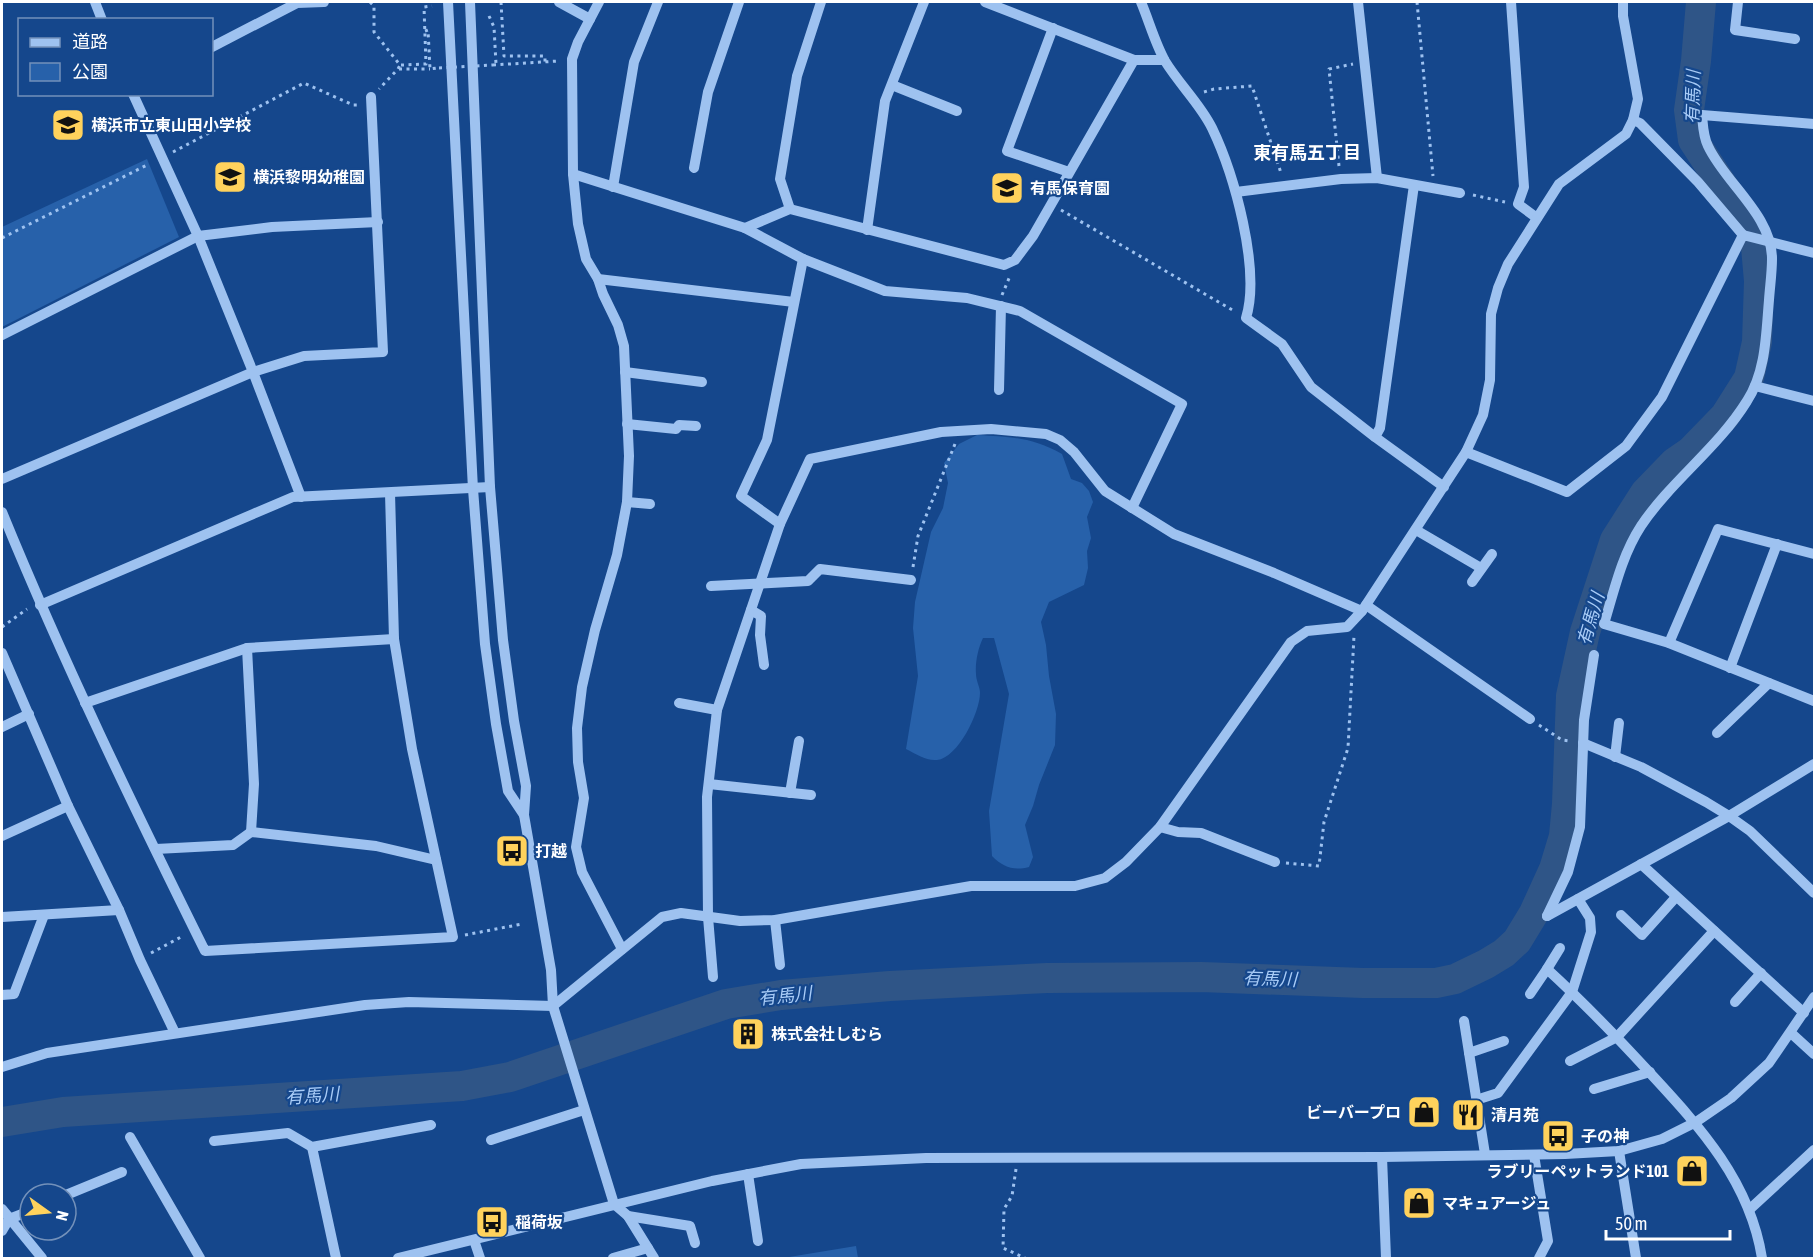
<svg xmlns="http://www.w3.org/2000/svg" width="1816" height="1260" viewBox="0 0 1816 1260" font-family="'Asap Condensed','Noto Sans JP',sans-serif">
  <style>
    .green { fill: #2761aa }
    .lines { fill: none; stroke-linecap: round; stroke-linejoin: round }
    .river { stroke: #2f5587; stroke-width: 30 }
    .path { stroke: #9ec2f0; stroke-width: 3; stroke-dasharray: 3 4.5; stroke-linecap: butt }
    .minor { stroke: #9ec2f0; stroke-width: 10 }
    .path-bridge { stroke: #9ec2f0; stroke-width: 3; stroke-dasharray: 3 4.5; stroke-linecap: butt }
    .labels { text-anchor: middle; stroke-width: 4.5; stroke-linejoin: round; paint-order: stroke }
    .poi-label { font-size: 16px; font-weight: bold; fill: #fff; stroke: #15478c; text-anchor: start }
    .water-label { font-size: 18px; font-style: italic; fill: #a9ccf7; stroke: #15478c }
    .neighbourhood-label { font-size: 18px; font-weight: bold; fill: #fff; stroke: #15478c }
  </style>
  <rect width="100%" height="100%" fill="#15478c"/>
  <g class="green">
    <path d="M147 159 179 237 2 327V227Z"/>
    <path d="M977 435C1011 437 1031 437 1062 454L1071 479 1082 483 1089 491 1093 502 1087 517 1091 538 1087 551 1088 568 1084 585 1049 602 1041 622 1046 645 1049 676 1056 714 1055 745 1039 785 1033 806 1025 825 1033 857 1029 867C1013 871 1003 867 992 856L989 811 1009 694 994 638H983C978 648 975 663 976 674 976 681 980 687 980 693 980 712 958 758 937 760 926 761 916 754 906 749L918 676 913 628 915 602 931 532 943 508 948 483 944 463 959 444Z"/>
    <path d="M856 1246 858 1258H783Z"/>
  </g>
  <g class="lines">
    <path class="river" d="M2 1122 63 1112 462 1086 510 1077 726 1004 781 995 890 986 1047 978 1201 977 1363 983H1436L1455 979 1486 964 1504 953 1517 941 1534 913 1554 869 1564 836 1567 804 1571 696 1585 632 1615 540 1645 493 1675 462 1691 451 1725 416 1749 378 1757 342 1759 281 1756 247 1751 229 1693 140 1689 110 1696 61 1701 2"/>
    <g class="path">
      <path d="M370 2 374 6V32L400 65 398 69 379 89"/>
      <path d="M501 2 504 56H545V62"/>
      <path d="M1417 2 1433 176"/>
      <path d="M489 16 494 27 496 64"/>
      <path d="M425 31 428 30 430 69 437 68"/>
      <path d="M401 65 426 64 424 7 432 6"/>
      <path d="M493 65 559 61"/>
      <path d="M399 69H430"/>
      <path d="M1204 92 1214 89 1252 86 1281 173"/>
      <path d="M173 152 304 83 353 105H358"/>
      <path d="M1339 166 1329 69 1353 64"/>
      <path d="M1473 195 1505 202"/>
      <path d="M1061 210 1234 311"/>
      <path d="M2 238 149 164"/>
      <path d="M1002 295 1010 276"/>
      <path d="M913 567 918 536 955 444"/>
      <path d="M2 627 27 609"/>
      <path d="M1539 725 1562 740 1570 741"/>
      <path d="M1286 863 1319 866 1324 822 1348 748 1354 636"/>
      <path d="M465 935 522 924"/>
      <path d="M151 953 183 936"/>
      <path d="M1016 1169 1012 1196 1004 1209 1003 1248 1025 1258"/>
    </g>
    <g class="minor">
      <path d="M95 2 102 20"/>
      <path d="M448 2 473 489 485 644 496 724 508 791 524 815"/>
      <path d="M470 2 490 487 503 640 514 721 526 786 524 815 551 970 553 1006 614 1204 628 1216 654 1258"/>
      <path d="M559 2 590 19"/>
      <path d="M599 2 578 42 572 59 573 174 578 224 586 259 598 279 603 294 618 325 624 346 629 456 627 502 617 555 595 630 582 687 577 728 578 762 584 798 576 847 582 872 622 949"/>
      <path d="M985 2 1134 60H1164"/>
      <path d="M1141 2C1149 21 1155 43 1165 61 1179 84 1201 105 1212 128 1234 174 1261 269 1246 318L1282 344 1311 387 1375 437 1444 487"/>
      <path d="M1358 2 1377 178"/>
      <path d="M1511 2 1524 187 1518 204 1537 218"/>
      <path d="M1738 2 1735 30 1795 39"/>
      <path d="M1053 28 1007 151 1069 172"/>
      <path d="M212 47 297 3 324 2"/>
      <path d="M892 85 957 111"/>
      <path d="M133 94 198 236 253 372 301 497"/>
      <path d="M1633 120 1640 123 1698 182 1743 235"/>
      <path d="M1814 124 1702 115C1703 125 1703 136 1708 146 1725 183 1772 215 1772 259 1772 272 1770 286 1769 300 1766 334 1766 372 1747 401 1718 448 1671 481 1641 526 1622 555 1614 591 1604 624L1669 643 1814 701"/>
      <path d="M694 168 708 92 739 2"/>
      <path d="M573 174 745 228 803 259 767 440 741 496 780 524 717 710 707 797 708 917 713 977"/>
      <path d="M613 187 634 62 658 2"/>
      <path d="M1236 192 1341 179 1377 178 1460 193"/>
      <path d="M790 209 780 179 797 76 821 2"/>
      <path d="M745 228 790 209 1004 265 1015 260 1033 236 1134 60"/>
      <path d="M867 230 885 101 924 2"/>
      <path d="M803 259 885 291 967 298 1020 311 1182 404 1132 508"/>
      <path d="M598 279 794 302"/>
      <path d="M2 335 198 236 272 227 378 222"/>
      <path d="M625 372 702 382"/>
      <path d="M1755 386 1814 401"/>
      <path d="M999 390 1001 306"/>
      <path d="M627 424 676 429 679 425 696 426"/>
      <path d="M1375 437 1380 428 1414 185"/>
      <path d="M1466 452 1567 492 1626 446 1662 397 1743 235 1814 253"/>
      <path d="M2 479 253 372 304 356 383 352 371 97"/>
      <path d="M627 502 650 504"/>
      <path d="M2 512C63 661 133 806 205 951L453 937 412 749 394 639 390 493"/>
      <path d="M780 524 810 459 941 432 991 429 1046 434 1060 440 1074 452 1105 491 1174 534 1274 573 1362 611"/>
      <path d="M1416 530 1481 568"/>
      <path d="M1472 582 1492 554"/>
      <path d="M711 586 808 581 820 569 911 580"/>
      <path d="M40 605 293 497 490 487"/>
      <path d="M1366 605 1530 719"/>
      <path d="M751 610 761 616 760 635 764 665"/>
      <path d="M1669 643 1718 529 1814 554"/>
      <path d="M247 648 254 784 251 832"/>
      <path d="M2 653 68 806 119 910 140 960 175 1033"/>
      <path d="M1730 668 1777 544"/>
      <path d="M85 703 247 648 394 639"/>
      <path d="M679 703 717 710"/>
      <path d="M2 727 29 714"/>
      <path d="M1717 733 1769 683"/>
      <path d="M1583 743 1641 767 1706 802 1729 816 1750 831 1814 893"/>
      <path d="M1615 757 1619 723"/>
      <path d="M709 784 811 795"/>
      <path d="M790 793 799 741"/>
      <path d="M1160 827 1178 832 1201 833 1275 862"/>
      <path d="M2 836 68 806"/>
      <path d="M156 849 233 845 251 832 376 846 436 860"/>
      <path d="M1641 864 1804 1013"/>
      <path d="M1621 915 1642 935 1676 897"/>
      <path d="M1547 916 1729 816 1814 764"/>
      <path d="M1547 916 1568 872 1580 827 1584 720 1594 655"/>
      <path d="M2 917 119 910"/>
      <path d="M775 920 780 965"/>
      <path d="M1547 969 1560 948"/>
      <path d="M1530 994 1547 969C1583 1002 1617 1037 1650 1073 1701 1128 1750 1182 1762 1258"/>
      <path d="M2 995 14 994 44 915"/>
      <path d="M1735 1002 1761 973"/>
      <path d="M1464 1021 1485 1154"/>
      <path d="M1791 1033 1814 1054"/>
      <path d="M1469 1053 1504 1041"/>
      <path d="M1570 1061 1617 1037 1714 931"/>
      <path d="M2 1067 47 1053 365 1005 409 1002 553 1006 662 917 681 913 740 921 775 920 971 886H1075L1105 878 1126 862 1160 827 1291 642 1307 631 1347 627 1362 611 1466 452 1483 415 1490 380 1491 314 1498 288 1508 264 1559 184 1626 134 1633 120 1638 99 1623 16V2"/>
      <path d="M1594 1089 1650 1072"/>
      <path d="M1476 1100 1498 1093 1572 992 1591 932 1590 918 1578 899"/>
      <path d="M130 1137 200 1258"/>
      <path d="M491 1140 584 1110"/>
      <path d="M214 1141 288 1133 312 1147 431 1125"/>
      <path d="M312 1147 336 1258"/>
      <path d="M1619 1151 1636 1258"/>
      <path d="M1534 1155 1548 1241 1539 1258"/>
      <path d="M1382 1157 1386 1258"/>
      <path d="M748 1174 758 1241"/>
      <path d="M66 1195 122 1172"/>
      <path d="M2 1209 42 1258"/>
      <path d="M1750 1209 1814 1150"/>
      <path d="M628 1216 690 1226 695 1243"/>
      <path d="M2 1231 9 1219 30 1211"/>
      <path d="M474 1240 480 1258"/>
      <path d="M398 1258 712 1181 801 1164 926 1158 1382 1157 1565 1154 1619 1151 1662 1139 1696 1122 1731 1098 1769 1063 1814 997"/>
      <path d="M613 1258 648 1248"/>
    </g>
    <path class="path-bridge" d="M439 68 493 65"/>
  </g>
  <defs>
    <g id="school-square" transform="scale(1.725)"><rect x="-9" y="-9" width="18" height="18" rx="4" fill="#ffd25c" stroke="#15478c"/><path d="M0-5L7-2L0 1L-7-2ZM-4 1L0 2.5L4 1V4Q0 6-4 4Z" fill="#111"/></g>
    <g id="bus-square" transform="scale(1.725)"><rect x="-9" y="-9" width="18" height="18" rx="4" fill="#ffd25c" stroke="#15478c"/><path d="M-5-6H5V4H4V6H2V4H-2V6H-4V4H-5ZM-3.5-4V0h7V-4ZM-3.5 1.2v1.5H-2V1.2ZM2 1.2v1.5H3.5V1.2Z" fill="#111"/></g>
    <g id="building-square" transform="scale(1.725)"><rect x="-9" y="-9" width="18" height="18" rx="4" fill="#ffd25c" stroke="#15478c"/><path d="M-4-6H4V6H1V3H-1V6H-4ZM-2.5-4.3h1.7v1.8h-1.7ZM.8-4.3h1.7v1.8H.8ZM-2.5-1h1.7V.8h-1.7ZM.8-1h1.7V.8H.8Z" fill="#111"/></g>
    <g id="shop-square" transform="scale(1.725)"><rect x="-9" y="-9" width="18" height="18" rx="4" fill="#ffd25c" stroke="#15478c"/><path d="M-5-2.5h2.3a2.7 3.5 0 0 1 5.4 0H5L5.5 6h-11ZM-1.5-2.5h3a1.5 2.3 0 0 0-3 0Z" fill="#111"/></g>
    <g id="restaurant-square" transform="scale(1.725)"><rect x="-9" y="-9" width="18" height="18" rx="4" fill="#ffd25c" stroke="#15478c"/><path d="M-5-6h1v4h1v-4h1v4h1v-4h1v5L-1.5 .5V6h-2V.5L-5-1ZM5-6V6H3V1.5H1.5Q1.5-4 5-6Z" fill="#111"/></g>
  </defs>
  <g fill-rule="evenodd">
    <use href="#school-square" x="68" y="125"/>
    <use href="#school-square" x="230" y="177"/>
    <use href="#school-square" x="1007" y="188"/>
    <use href="#bus-square" x="512" y="851"/>
    <use href="#building-square" x="748" y="1034"/>
    <use href="#shop-square" x="1424" y="1112"/>
    <use href="#restaurant-square" x="1468" y="1115"/>
    <use href="#bus-square" x="1558" y="1136"/>
    <use href="#shop-square" x="1692" y="1171"/>
    <use href="#shop-square" x="1419" y="1203"/>
    <use href="#bus-square" x="492" y="1222"/>
  </g>
  <g class="labels">
    <g class="poi-label">
      <text x="91" y="131">横浜市立東山田小学校</text>
      <text x="253" y="183">横浜黎明幼稚園</text>
      <text x="1030" y="194">有馬保育園</text>
      <text x="535" y="857">打越</text>
      <text x="771" y="1040">株式会社しむら</text>
      <text x="1401" y="1118" text-anchor="end">ビーバープロ</text>
      <text x="1491" y="1121">清月苑</text>
      <text x="1581" y="1142">子の神</text>
      <text x="1669" y="1177" text-anchor="end">ラブリーペットランド101</text>
      <text x="1442" y="1209">マキュアージュ</text>
      <text x="515" y="1228">稲荷坂</text>
    </g>
    <g class="water-label">
      <text transform="translate(1693 97) rotate(-88)" y="6">有馬川</text>
      <text transform="translate(1591 619) rotate(-74)" y="6">有馬川</text>
      <text transform="translate(1270 979) rotate(2)" y="6">有馬川</text>
      <text transform="translate(785 996) rotate(-6)" y="6">有馬川</text>
      <text transform="translate(312 1096) rotate(-4)" y="6">有馬川</text>
    </g>
    <g class="neighbourhood-label">
      <text x="1307" y="159">東有馬五丁目</text>
    </g>
  </g>
  <rect width="1816" height="1260" fill="none" stroke="#ffffff" stroke-width="6"/>
  <rect x="18" y="18" width="195" height="78" fill="#15478c" stroke="#7391ba" stroke-width="1.5"/>
  <rect x="30" y="38" width="30" height="9" fill="#9ec2f0" stroke="#7391ba" stroke-width="1.5"/>
  <text x="72" y="48" font-size="18" fill="#ffffff">道路</text>
  <rect x="30" y="63" width="30" height="18" fill="#2761aa" stroke="#7391ba" stroke-width="1.5"/>
  <text x="72" y="78" font-size="18" fill="#ffffff">公園</text>
  <g transform="translate(48 1212) rotate(105)"><circle r="28" fill="#15478c" stroke="#7391ba" stroke-width="1.5"/>
  <path d="M0-4.5L10 22L0 15L-10 22Z" fill="#ffd25c"/>
  <text y="-9" font-size="16" font-weight="bold" text-anchor="middle" fill="#ffffff">N</text>
  </g>
  <path d="M1606 1230v9h124v-9" fill="none" stroke="#ffffff" stroke-width="3"/>
  <text x="1615" y="1230" font-size="18" fill="#ffffff" stroke="#15478c" stroke-width="4.5" paint-order="stroke">50 m</text>
</svg>
